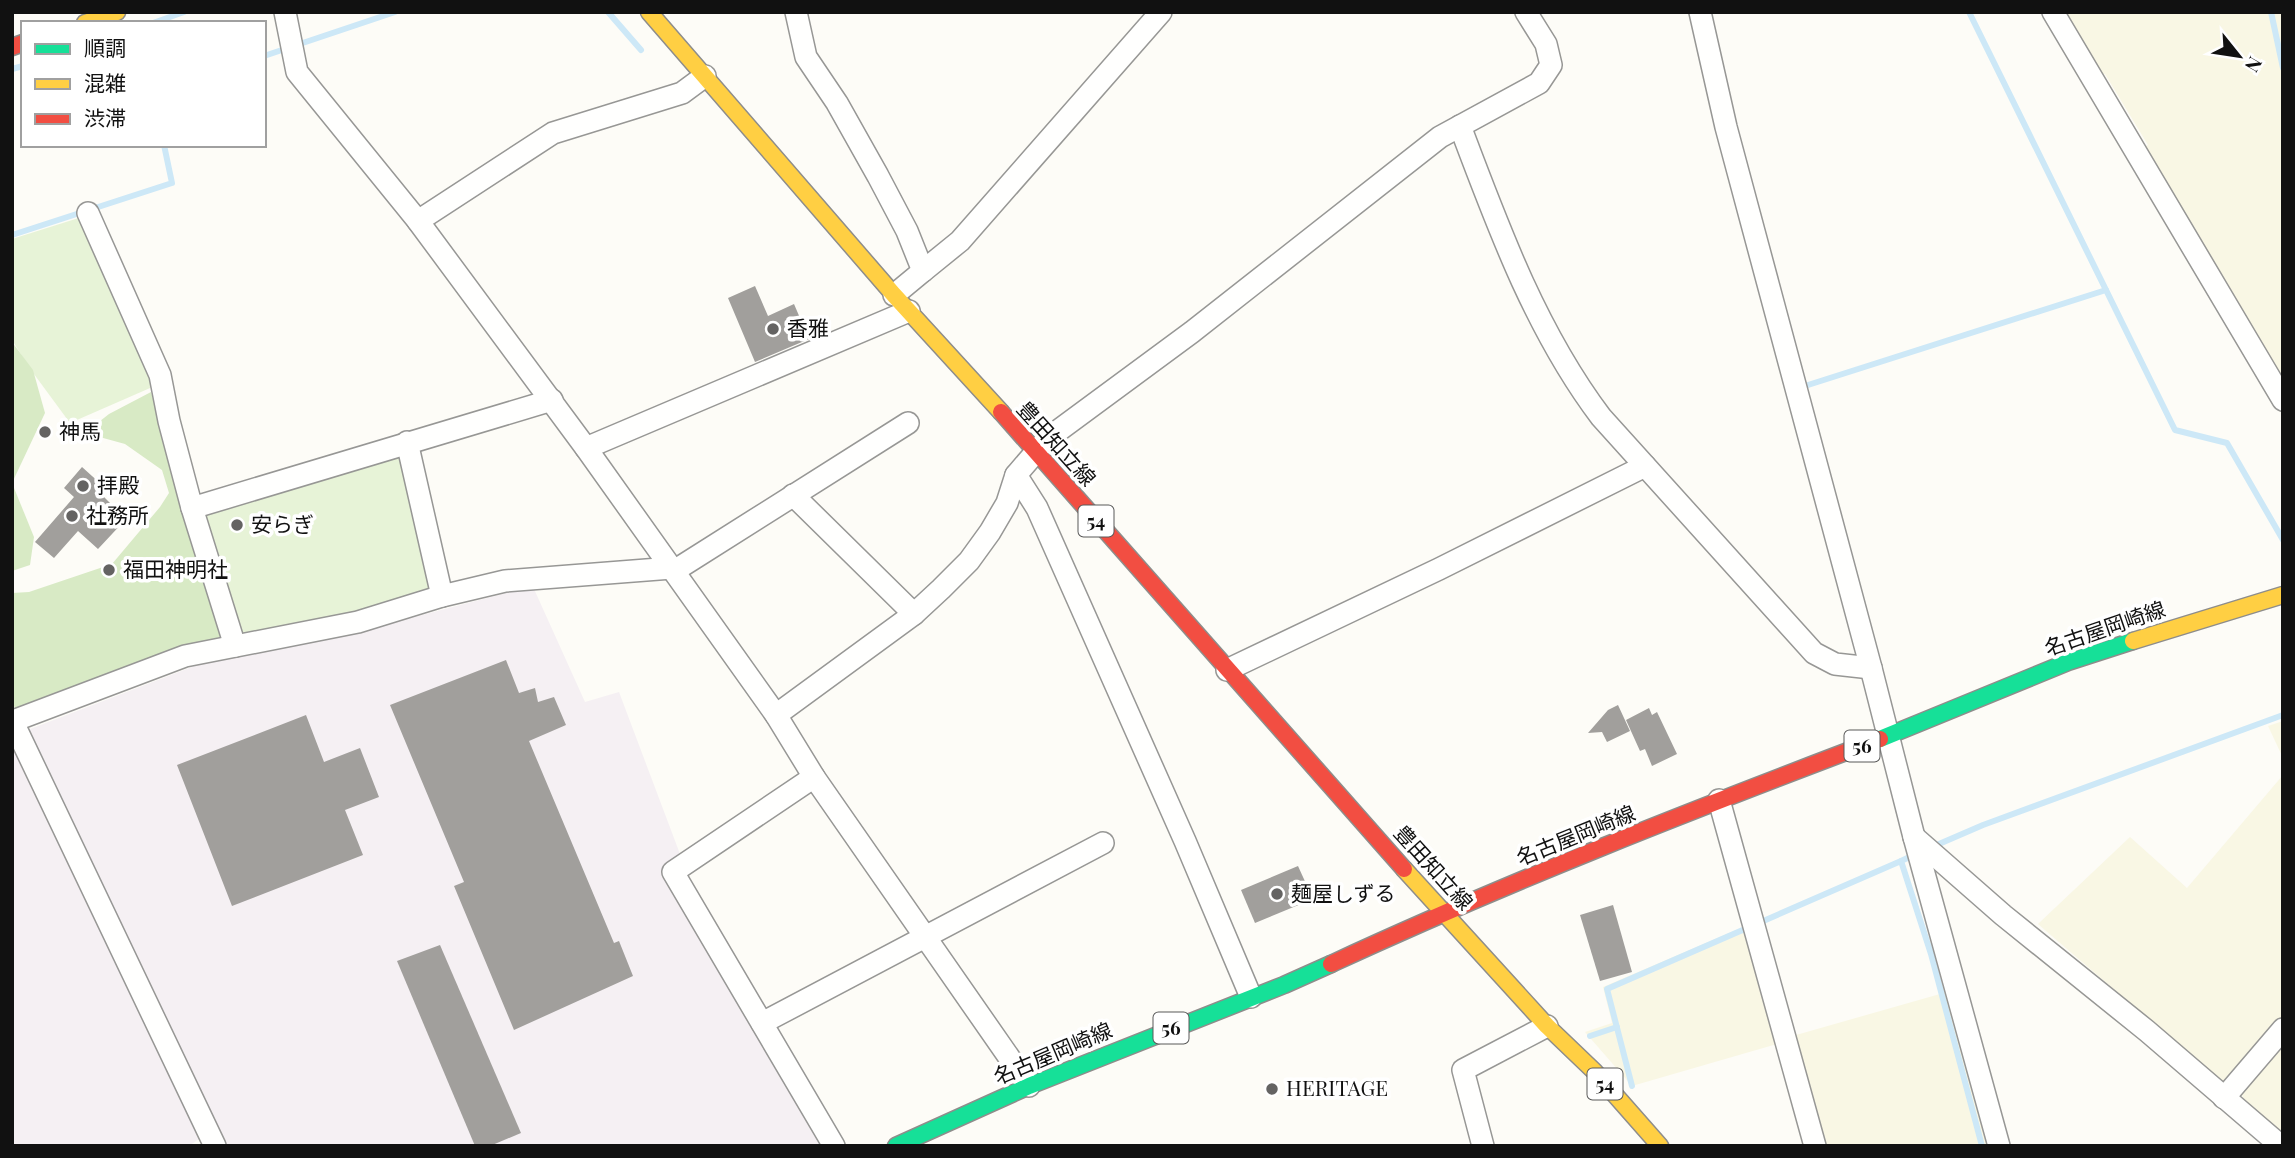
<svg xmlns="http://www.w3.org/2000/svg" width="2295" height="1158" viewBox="0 0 2295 1158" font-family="'Playfair Display','Noto Sans JP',serif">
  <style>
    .industrial { fill: #f5f0f3 }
    .farmland { fill: #f9f7e4 }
    .green { fill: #e7f3d7 }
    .forest { fill: #d8eac5 }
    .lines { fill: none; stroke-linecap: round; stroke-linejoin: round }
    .stream { stroke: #cde8f7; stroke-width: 6 }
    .building { fill: #a19f9c }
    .street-casing { stroke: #979795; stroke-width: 24 }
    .fast-casing { stroke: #8e8d8b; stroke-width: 19 }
    .slow-casing { stroke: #8e8d8b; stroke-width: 19 }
    .jam-casing { stroke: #8e8d8b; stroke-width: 19 }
    .street { stroke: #fffffe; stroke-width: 21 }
    .fast { stroke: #16e098; stroke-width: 16 }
    .slow { stroke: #ffcf43; stroke-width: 16 }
    .jam { stroke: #f24e42; stroke-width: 16 }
    .poi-dot { fill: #646362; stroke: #fff; stroke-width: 2.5 }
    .labels { text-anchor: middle; stroke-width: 7; stroke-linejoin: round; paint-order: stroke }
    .shield { fill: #fff; stroke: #585858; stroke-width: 2 }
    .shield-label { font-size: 19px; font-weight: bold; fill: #111 }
    .poi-label { font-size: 21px; fill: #111; stroke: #fff; text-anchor: start }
    .street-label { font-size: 21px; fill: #111; stroke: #fff }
  </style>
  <rect width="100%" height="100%" fill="#fdfcf7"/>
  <g class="industrial">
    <path d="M521 589H534L585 702 619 692 680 854 662 867 828 1146H226L25 731 210 660 376 627Z"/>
    <path d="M12 735 203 1136 189 1146H12Z"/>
  </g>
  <g class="farmland">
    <path d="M2060 12H2281L2283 16V388L2141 148 2148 145 2105 74 2098 76Z"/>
    <path d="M2283 721V758L2268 726Z"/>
    <path d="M2283 775V1026L2226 1086 2038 924 2130 837 2187 888Z"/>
    <path d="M1748 925 1777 1044 1632 1086 1585 1032 1612 1023 1603 987Z"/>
    <path d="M1947 992 1989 1146H1818L1789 1037Z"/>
    <path d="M2283 1039V1133L2244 1100 2241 1092Z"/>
  </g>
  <g class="green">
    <path d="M85 216 157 385 70 423 31 370 12 340V239Z"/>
    <path d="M404 447 439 593 240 641 202 510Z"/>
  </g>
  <g class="forest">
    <path d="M12 342 33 370 45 413 12 483Z"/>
    <path d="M151 392 186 516 225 636 186 645 16 710 12 702V593L29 592 112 564 160 507 169 493 162 470 125 444 85 433 109 414Z"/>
    <path d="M12 483 34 537 30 565 12 571Z"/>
  </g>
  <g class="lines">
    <g class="stream">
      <path d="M608 12 641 50"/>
      <path d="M1969 12 2175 430 2227 443 2283 540"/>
      <path d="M2271 12 2283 68"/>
      <path d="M153 23 184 12"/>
      <path d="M264 56 395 12"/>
      <path d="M12 69 23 66"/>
      <path d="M12 235 172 183 164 145"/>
      <path d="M1808 385 2106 290"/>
      <path d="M1932 847 1983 825 2283 715"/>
      <path d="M1916 854 1901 861 1931 954 1982 1146"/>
      <path d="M1590 1036 1617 1027"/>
      <path d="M1632 1086 1607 989 1901 861"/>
    </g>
  </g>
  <g class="building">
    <path d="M755 286 768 316 794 304 809 339 755 362 728 298Z"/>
    <path d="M82 467 102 485 97 490 126 519 98 549 78 531 54 558 35 542 74 497 64 488Z"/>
    <path d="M506 660 519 693 535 688 538 702 554 697 566 725 529 741 614 943 619 941 633 976 514 1030 454 886 464 882 390 705Z"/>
    <path d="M1618 705 1630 731 1607 742 1602 732 1588 733 1608 710Z"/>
    <path d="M1649 708 1652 715 1657 712 1677 754 1652 766 1645 749 1640 751 1626 720Z"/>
    <path d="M306 715 324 762 360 748 379 797 345 810 363 855 232 906 177 765Z"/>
    <path d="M1298 866 1313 899 1255 923 1241 890Z"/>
    <path d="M1613 905 1632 972 1600 981 1580 915Z"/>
    <path d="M440 945 521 1133 490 1146H475L397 961Z"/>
  </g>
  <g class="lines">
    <g class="street-casing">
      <g id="street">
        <path d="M285 12 297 72 418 221 586 448 776 715 814 777 1029 1086"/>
        <path d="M796 12 806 57 837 103 878 176 907 231 923 271 894 295"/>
        <path d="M1700 12 1726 127 1871 668 1914 837 1999 1146"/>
        <path d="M2053 12 2283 400"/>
        <path d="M1460 126C1498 227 1536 331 1601 417L1814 653 1835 664 1871 668"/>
        <path d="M88 213 160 375 169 421 192 508 552 400"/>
        <path d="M418 221 553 133 682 93 705 76"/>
        <path d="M923 271 960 241 1161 12"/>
        <path d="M407 442 442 596"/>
        <path d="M586 448 909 311"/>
        <path d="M1016 475 1037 508 1185 841 1251 997"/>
        <path d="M793 495 914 614"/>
        <path d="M192 508 235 646"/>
        <path d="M674 571 908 423"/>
        <path d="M1227 670 1439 569 1645 466"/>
        <path d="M776 715 914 614 941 589 969 561 990 532 1007 503 1016 475 1047 439 1192 332 1440 137 1539 83 1551 65 1546 44 1526 12"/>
        <path d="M12 720 215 1146"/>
        <path d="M13 721 185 656 358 622 442 596 505 581 672 568"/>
        <path d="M814 777 673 872 834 1146"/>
        <path d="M1719 800 1815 1146"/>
        <path d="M1914 837 2003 915 2147 1031 2281 1146"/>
        <path d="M762 1023 1103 843"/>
        <path d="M2224 1098 2283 1029"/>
        <path d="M1483 1146 1463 1070 1547 1026"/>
      </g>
    </g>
    <g class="fast-casing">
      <g id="fast">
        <path d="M1880 739 2068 662 2133 641"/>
        <path d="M896 1146 1029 1086 1284 985 1331 964"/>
      </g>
    </g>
    <g class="slow-casing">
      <g id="slow">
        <path d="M649 12 894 295 1001 412"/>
        <path d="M85 23 117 12"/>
        <path d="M2133 641 2283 595"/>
        <path d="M1404 869 1547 1026 1594 1071 1660 1146"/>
      </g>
    </g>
    <g class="jam-casing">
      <g id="jam">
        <path d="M12 47 23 43"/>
        <path d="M1001 412 1404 869"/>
        <path d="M1331 964C1510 881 1695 809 1880 739"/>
      </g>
    </g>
    <use href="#street" class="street"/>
    <use href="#fast" class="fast"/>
    <use href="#slow" class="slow"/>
    <use href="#jam" class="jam"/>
  </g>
  <g class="poi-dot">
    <circle cx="773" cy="329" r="7"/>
    <circle cx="45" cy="432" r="7"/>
    <circle cx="83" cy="486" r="7"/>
    <circle cx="72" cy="516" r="7"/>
    <circle cx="237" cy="525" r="7"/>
    <circle cx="109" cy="570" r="7"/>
    <circle cx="1277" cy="894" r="7"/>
    <circle cx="1272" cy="1089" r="7"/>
  </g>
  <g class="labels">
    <g class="shield">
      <rect x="1078.5" y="505.5" width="35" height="31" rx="5"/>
      <rect x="1844.5" y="730.5" width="35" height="31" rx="5"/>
      <rect x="1153.5" y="1012.5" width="35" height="31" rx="5"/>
      <rect x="1587.5" y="1068.5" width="35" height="31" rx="5"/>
    </g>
    <g class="shield-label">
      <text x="1096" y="528">54</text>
      <text x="1862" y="753">56</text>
      <text x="1171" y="1035">56</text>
      <text x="1605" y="1091">54</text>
    </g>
    <g class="poi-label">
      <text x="787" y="336">香雅</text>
      <text x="59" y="439">神馬</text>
      <text x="97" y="493">拝殿</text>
      <text x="86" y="523">社務所</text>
      <text x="251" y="532">安らぎ</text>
      <text x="123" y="577">福田神明社</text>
      <text x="1291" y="901">麺屋しずる</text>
      <text x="1286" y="1096">HERITAGE</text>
    </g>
    <g class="street-label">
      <text transform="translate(1056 444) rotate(48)" y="7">豊田知立線</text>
      <text transform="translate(2105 629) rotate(-19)" y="7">名古屋岡崎線</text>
      <text transform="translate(1576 836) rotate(-22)" y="7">名古屋岡崎線</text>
      <text transform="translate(1433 868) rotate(48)" y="7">豊田知立線</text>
      <text transform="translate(1053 1054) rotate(-23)" y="7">名古屋岡崎線</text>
    </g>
  </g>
  <rect width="2295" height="1158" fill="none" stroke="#111111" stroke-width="28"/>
  <rect x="21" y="21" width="245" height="126" fill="#ffffff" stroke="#a0a0a0" stroke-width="2"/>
  <rect x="35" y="44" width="35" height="10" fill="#16e098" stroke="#a0a0a0" stroke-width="2"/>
  <text x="84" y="56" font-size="21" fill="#111111">順調</text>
  <rect x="35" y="79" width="35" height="10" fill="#ffcf43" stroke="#a0a0a0" stroke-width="2"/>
  <text x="84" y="91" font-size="21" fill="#111111">混雑</text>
  <rect x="35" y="114" width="35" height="10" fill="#f24e42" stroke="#a0a0a0" stroke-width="2"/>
  <text x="84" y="126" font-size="21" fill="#111111">渋滞</text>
  <g transform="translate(2239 56) rotate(120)" stroke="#ffffff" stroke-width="5" paint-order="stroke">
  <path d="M0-5L12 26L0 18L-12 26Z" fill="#111111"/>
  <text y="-10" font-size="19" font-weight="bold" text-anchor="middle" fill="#111111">N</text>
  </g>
</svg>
